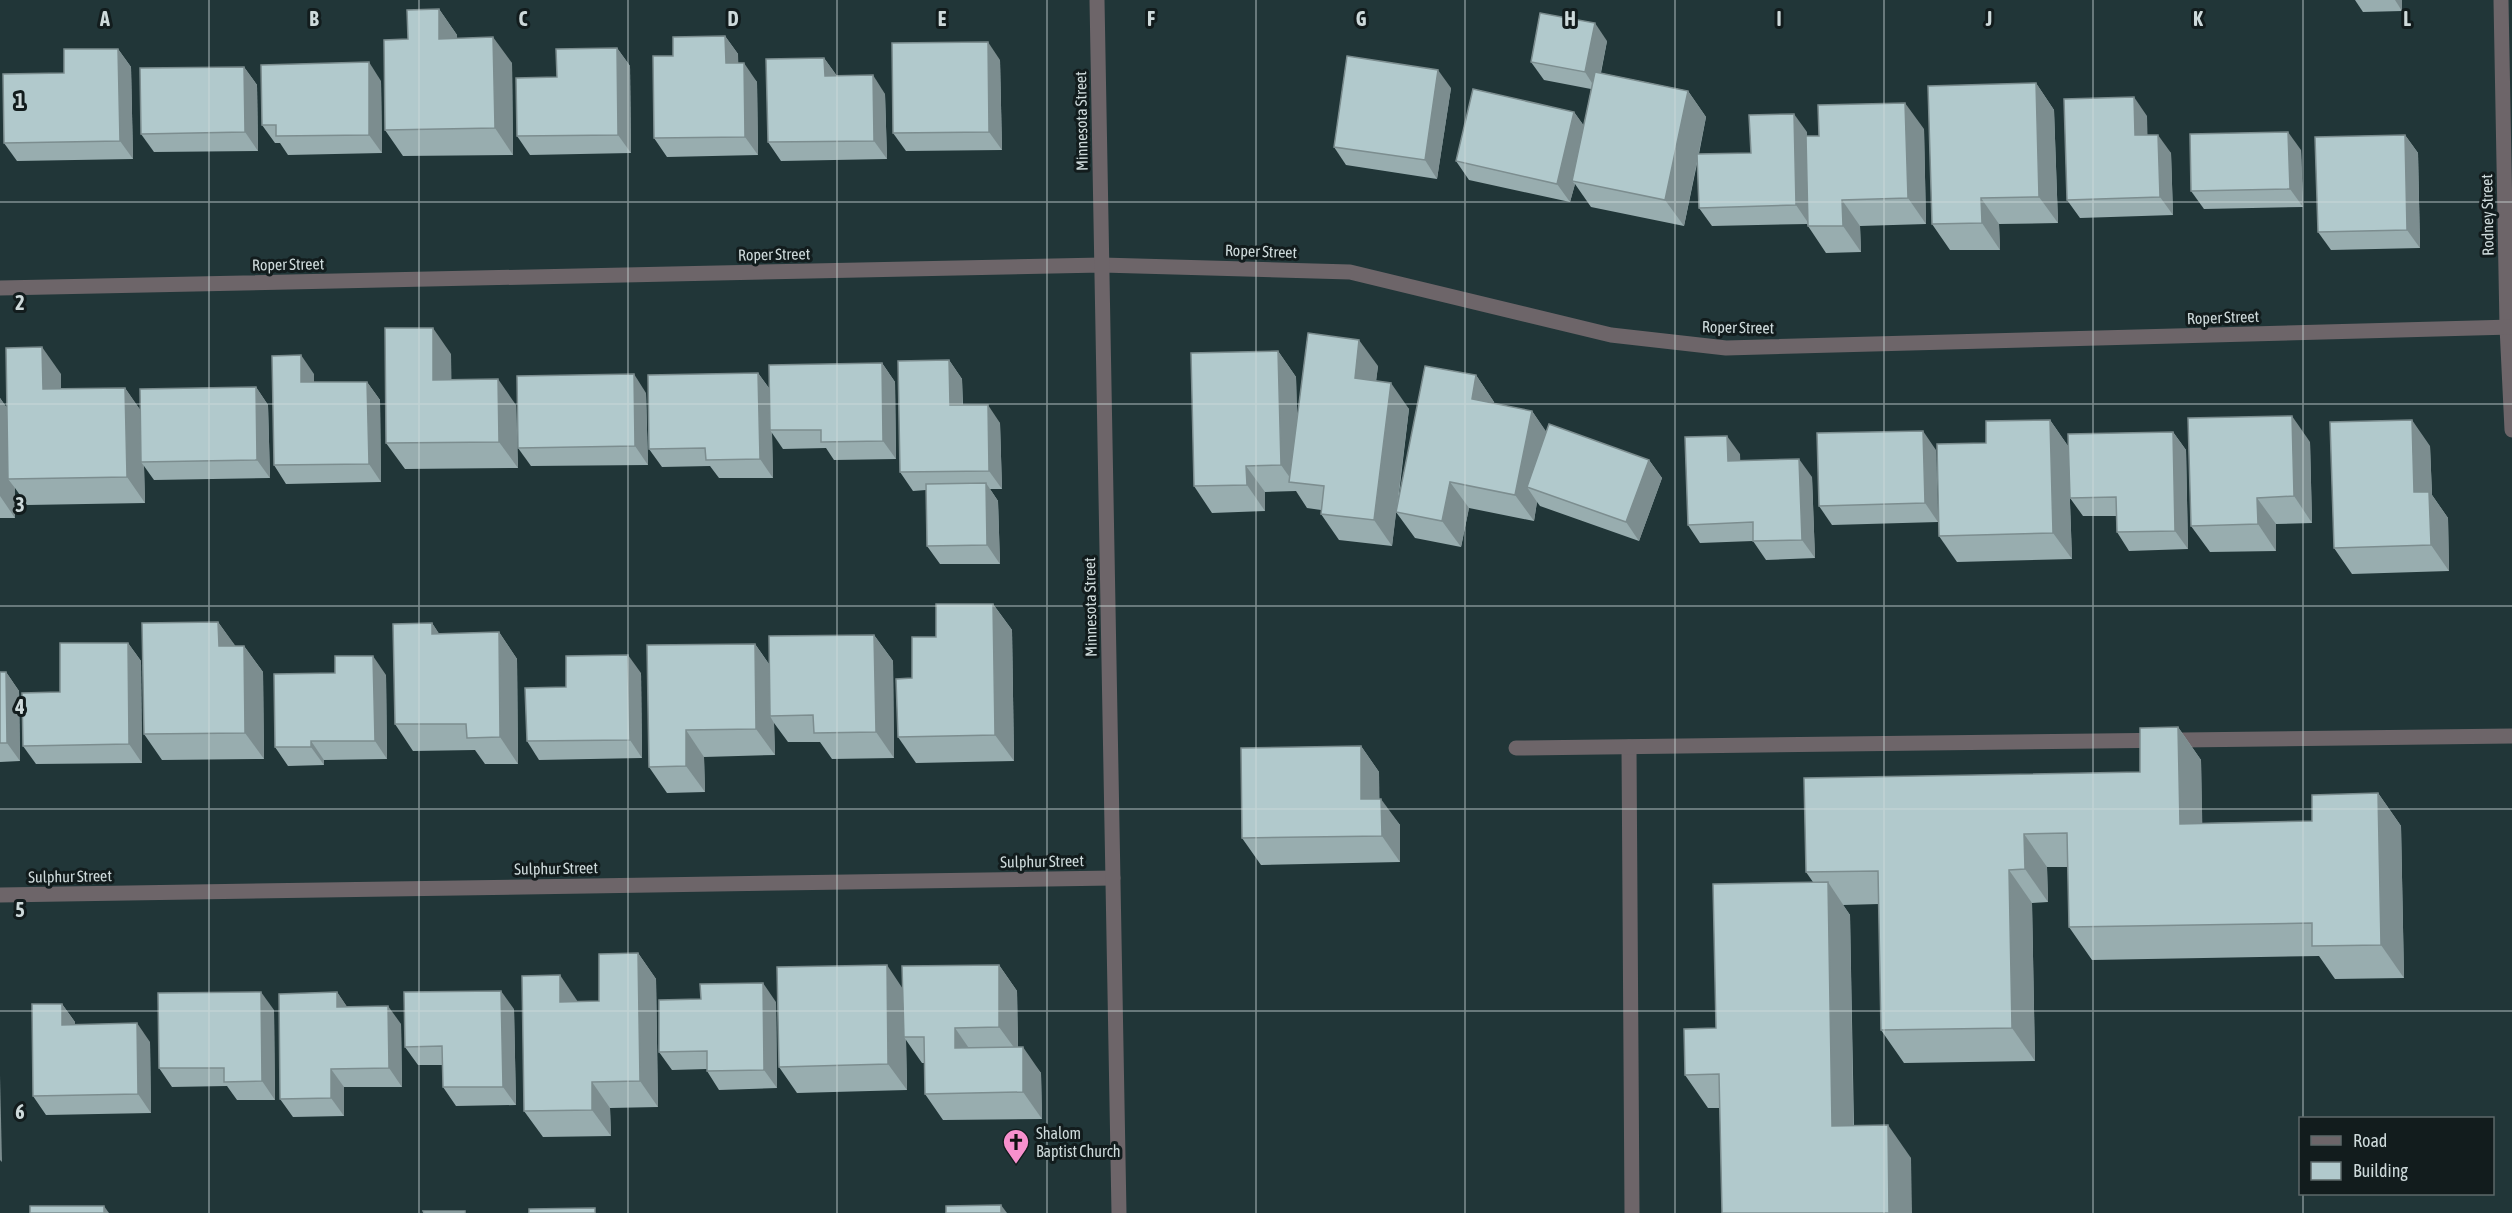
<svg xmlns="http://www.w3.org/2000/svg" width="2512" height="1213" viewBox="0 0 2512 1213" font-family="'Asap Condensed',sans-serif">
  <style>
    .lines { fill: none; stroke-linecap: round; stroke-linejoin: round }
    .service { stroke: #6d6569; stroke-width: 15 }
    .minor { stroke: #6d6569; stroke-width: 15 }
    .tertiary { stroke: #6d6569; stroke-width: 15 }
    .wall { fill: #98adaf }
    .shaded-wall { fill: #7c8d8f }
    .building { fill: #b1c9cc; stroke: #7c8d8f; stroke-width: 1.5 }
    .grid { fill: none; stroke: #cedadb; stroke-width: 1.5; stroke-opacity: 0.55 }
    .labels { text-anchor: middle; stroke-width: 6; stroke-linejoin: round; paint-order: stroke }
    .street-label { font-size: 16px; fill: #cedadb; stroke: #121c1d }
    .poi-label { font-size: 16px; fill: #cedadb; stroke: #121c1d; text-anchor: start }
    .grid-label { font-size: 20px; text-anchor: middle; font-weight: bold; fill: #cedadb; stroke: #121c1d; stroke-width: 6; stroke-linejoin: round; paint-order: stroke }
  </style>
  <rect width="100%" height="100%" fill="#213638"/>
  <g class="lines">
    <g class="service">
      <path d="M1629 747 1632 1213"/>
      <path d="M1516 748 2512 736"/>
    </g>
    <g class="minor">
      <path d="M2501 0 2507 327 2512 430"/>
      <path d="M0 288 1102 265 1350 272 1611 335 1726 348 2512 327"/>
      <path d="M0 895 1113 878"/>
    </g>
    <path class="tertiary" d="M1097 0 1119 1213"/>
  </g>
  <g class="wall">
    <path d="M2355 0H2402V11L2363 12Z"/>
    <path d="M439 9 457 35V38L512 63 513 155 403 156 385 130 408 39Z"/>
    <path d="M725 36 738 54V63L757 82 758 155 667 157 654 138 673 56Z"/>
    <path d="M1607 41 1601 73 1688 91 1706 117 1699 154 1751 153 1807 132V136H1819L1924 129 1926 224 1860 226 1861 252 1826 253 1808 226 1807 224 1712 226 1699 208 1698 159 1684 226 1591 207 1575 184 1570 202 1469 180 1456 161 1574 112 1584 126 1591 89 1544 80 1531 62Z"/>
    <path d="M617 48 630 66 631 153 530 155 517 136 557 77Z"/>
    <path d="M118 49 131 67 133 159 17 161 4 143 64 73Z"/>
    <path d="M824 58 837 76 885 94 887 159 781 161 768 142Z"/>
    <path d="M1000 60 1002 150 906 151 893 133Z"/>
    <path d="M244 67 257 85 258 151 154 152 141 134Z"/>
    <path d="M381 81 382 153 288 155 280 143H275L262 125Z"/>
    <path d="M2036 83 2054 110 2058 223 1999 224 2000 250H1950L1932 224Z"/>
    <path d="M1451 88 1437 179 1346 165 1334 147Z"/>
    <path d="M2147 116V135L2171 153 2173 215 2080 218 2067 200Z"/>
    <path d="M2405 135 2418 153 2420 248 2331 250 2318 232Z"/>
    <path d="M2301 150 2303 207 2204 209 2191 191Z"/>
    <path d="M1278 351 1296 377 1297 418 1378 366 1376 381 1409 409 1397 511 1476 375 1494 402V404L1532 411 1546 432 1649 460 1662 478 1639 541 1540 506 1537 502 1534 521 1469 508 1461 547 1415 538 1396 512 1392 546 1339 540 1321 514V510L1307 508 1296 491 1265 492V511L1212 513 1194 486Z"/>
    <path d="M451 354V380L516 405 518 468 405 469 386 443Z"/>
    <path d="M949 360 962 379 963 405 1000 423 1002 489H990L998 501 1000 564H940L927 546 926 490 913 491 900 472Z"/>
    <path d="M882 363 895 382 896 459 834 460 826 448 783 449 772 433 773 478H719L710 466 662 467 649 449 758 373 769 388Z"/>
    <path d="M61 374V389L125 388 140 410 256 387 268 405 270 478 154 480 144 466 145 503 27 505 15 488V518H0V398L7 408Z"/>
    <path d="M314 374V382H367L380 400 381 482 286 484 274 465Z"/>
    <path d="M646 393 648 465 531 466 518 448Z"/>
    <path d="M2050 420 2068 446 2072 559 1957 562 1939 536 1986 443Z"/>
    <path d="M2173 432 2186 450 2188 549 2129 551 2117 532 2116 516H2083L2070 498Z"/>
    <path d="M2310 442 2312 523 2276 524V551L2210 552 2191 526Z"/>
    <path d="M2430 446 2432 495 2448 518 2449 571 2352 574 2334 548Z"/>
    <path d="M1936 450 1938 522 1832 525 1819 506Z"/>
    <path d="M1740 454V460L1812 477 1815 558 1766 560 1753 541 1700 543 1688 525Z"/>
    <path d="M993 604 1012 630 1014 761 916 763 898 737 912 678 936 637Z"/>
    <path d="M218 622 235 646H244L263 672 264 759 162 760 144 734Z"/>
    <path d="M432 623 439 634 499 632 517 659 518 764H485L475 750 413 751 395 724Z"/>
    <path d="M874 635 893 661 894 758 832 759 820 742H788L774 723 775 755 704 757 705 792 667 793 649 767 755 644 769 664Z"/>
    <path d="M128 643 141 661 142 763 36 764 23 746 60 692Z"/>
    <path d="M0 672H6L19 691 20 761 0 762Z"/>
    <path d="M641 673 642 758 539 760 527 741 566 687Z"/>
    <path d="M386 675 387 759 324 760V765L288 766 275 747Z"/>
    <path d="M2178 727 2201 760 2202 823 2312 821 2378 793 2401 826 2404 978 2335 979 2319 956 2092 960 2069 927 2068 867H2047L2048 902 2032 903 2035 1061 1904 1063 1881 1030 1879 904 1843 905 1850 915 1854 1126 1911 1158 1720 1108H1708L1685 1075 1813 882 1806 872 2140 772Z"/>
    <path d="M1361 746 1379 772V799L1400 825V862L1261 865 1242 838Z"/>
    <path d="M638 953 656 979 658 1107 610 1108 611 1136 543 1137 524 1111 578 1002 599 1001Z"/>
    <path d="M999 965 1017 991 1018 1047 1041 1073 1042 1119 943 1120 925 1094V1063H922L906 1040 907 1090 797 1093 779 1067 903 988Z"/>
    <path d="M337 992 347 1007 401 1024 402 1087H344V1116L293 1117 280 1099Z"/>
    <path d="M701 999 776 1002 777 1088 719 1090 707 1071V1069L672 1070 659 1052Z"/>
    <path d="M62 1004 75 1022V1025L150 1042 151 1113 46 1115 33 1096Z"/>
    <path d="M514 1009 516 1105 456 1106 443 1087V1065H418L405 1047Z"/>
    <path d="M274 1010 275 1100H237L227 1086 172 1087 159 1068Z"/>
  </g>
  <g class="shaded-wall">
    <path d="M2395 0H2402V11Z"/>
    <path d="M439 9 457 35 458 65 439 39Z"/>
    <path d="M1595 23 1607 41 1597 91 1585 72Z"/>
    <path d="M725 36 738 54 739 82 726 63Z"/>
    <path d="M493 37 512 63 513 155 495 128Z"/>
    <path d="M988 42 1000 60 1002 150 989 132Z"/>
    <path d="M617 48 630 66 631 153 618 135Z"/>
    <path d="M118 49 131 67 133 159 120 141Z"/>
    <path d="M824 58 837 76H825Z"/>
    <path d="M369 62 381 81 382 153 369 135Z"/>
    <path d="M744 63 757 82 758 155 745 137Z"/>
    <path d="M244 67 257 85 258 151 245 132Z"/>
    <path d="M1438 70 1451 88 1437 179 1425 160Z"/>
    <path d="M873 75 885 94 887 159 874 141Z"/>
    <path d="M2036 83 2054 110 2058 223 2039 197Z"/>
    <path d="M1688 91 1706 117 1684 226 1665 200Z"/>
    <path d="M2134 97 2147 116 2148 153 2135 135Z"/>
    <path d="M1905 103 1924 129 1926 224 1908 198Z"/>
    <path d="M1574 112 1587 130 1572 181 1575 184 1570 202 1557 184Z"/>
    <path d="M1794 114 1807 132 1809 224 1796 205Z"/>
    <path d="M2288 132 2301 150 2303 207 2290 189Z"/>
    <path d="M2158 135 2171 153 2173 215 2160 197Z"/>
    <path d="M2405 135 2418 153 2420 248 2407 230Z"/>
    <path d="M1981 198 1999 224 2000 250 1982 223Z"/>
    <path d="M1842 200 1860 226 1861 252 1843 226Z"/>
    <path d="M433 328 451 354 452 406 433 380Z"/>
    <path d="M1359 340 1378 366 1373 405 1355 378Z"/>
    <path d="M42 347 61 374V415L43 389Z"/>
    <path d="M1278 351 1296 377 1299 483 1293 482 1281 465Z"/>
    <path d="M301 355 314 374V401L301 382Z"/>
    <path d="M949 360 962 379 963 423 950 405Z"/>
    <path d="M882 363 895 382 896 459 883 441Z"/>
    <path d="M758 373 771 391 770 430 772 433 773 478 760 459Z"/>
    <path d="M634 374 646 393 648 465 635 446Z"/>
    <path d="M1476 375 1494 402 1490 425 1472 399Z"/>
    <path d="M498 379 516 405 518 468 499 442Z"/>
    <path d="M367 382 380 400 381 482 369 464Z"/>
    <path d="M1391 383 1409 409 1392 546 1374 520Z"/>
    <path d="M256 387 268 405 270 478 257 460Z"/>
    <path d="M125 388 144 415 141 462 144 466 145 503 127 477Z"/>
    <path d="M0 398 13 417 8 479 15 488V518L0 496Z"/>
    <path d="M988 405 1000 423 1002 489 989 471Z"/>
    <path d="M1532 411 1550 437 1527 487 1537 502 1534 521 1515 495Z"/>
    <path d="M2292 416 2310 442 2312 523 2294 496Z"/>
    <path d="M2050 420 2068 446 2072 559 2053 533Z"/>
    <path d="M2412 420 2430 446 2432 495 2448 518 2449 571 2431 545 2414 492Z"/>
    <path d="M1923 431 1936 450 1938 522 1925 503Z"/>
    <path d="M2173 432 2186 450 2188 549 2175 531Z"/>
    <path d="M1727 436 1740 454 1741 479 1728 461Z"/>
    <path d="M1799 459 1812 477 1815 558 1802 540Z"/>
    <path d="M1649 460 1662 478 1639 541 1626 522Z"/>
    <path d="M1246 466 1265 492V511L1247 485Z"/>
    <path d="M1450 482 1469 508 1461 547 1442 521Z"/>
    <path d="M986 483 998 501 1000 564 987 545Z"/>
    <path d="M2257 498 2276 524V551L2258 524Z"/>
    <path d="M993 604 1012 630 1014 761 995 735Z"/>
    <path d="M218 622 237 648 219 646Z"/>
    <path d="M432 623 450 650 432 634Z"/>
    <path d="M499 632 517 659 518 764 500 737Z"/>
    <path d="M874 635 893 661 894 758 876 732Z"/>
    <path d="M128 643 141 661 142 763 129 744Z"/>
    <path d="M755 644 773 670 770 716 774 723 775 755 756 729Z"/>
    <path d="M244 646 263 672 264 759 245 733Z"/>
    <path d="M628 655 641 673 642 758 630 740Z"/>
    <path d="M373 656 386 675 387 759 375 741Z"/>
    <path d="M6 672 19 691 20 761 7 743Z"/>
    <path d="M2178 727 2201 760 2203 856 2180 824Z"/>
    <path d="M686 730 704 757 705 792 686 766Z"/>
    <path d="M311 741 324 760V765L311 747Z"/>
    <path d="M1361 746 1379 772 1380 825 1361 799Z"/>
    <path d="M2378 793 2401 826 2404 978 2381 945Z"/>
    <path d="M1381 799 1400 825V862L1382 836Z"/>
    <path d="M2024 834 2047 867 2048 902 2025 869Z"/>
    <path d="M2009 870 2032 903 2035 1061 2012 1028Z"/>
    <path d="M1828 882 1850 915 1854 1159 1832 1126Z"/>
    <path d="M638 953 656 979 658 1107 640 1081Z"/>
    <path d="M887 965 905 992 904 1037 906 1040 907 1090 888 1064Z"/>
    <path d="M999 965 1017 991 1018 1053 999 1027Z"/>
    <path d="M560 975 578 1002H560Z"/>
    <path d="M763 983 776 1002 777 1088 764 1070Z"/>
    <path d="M501 991 514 1009 516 1105 503 1087Z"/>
    <path d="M261 992 274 1010 275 1100 262 1081Z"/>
    <path d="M337 992 350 1011 337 1007Z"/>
    <path d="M62 1004 75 1022V1043L62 1025Z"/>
    <path d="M388 1006 401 1024 402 1087 389 1068Z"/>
    <path d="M137 1023 150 1042 151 1113 138 1094Z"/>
    <path d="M955 1028 973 1054 955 1048Z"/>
    <path d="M1023 1047 1041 1073 1042 1119 1023 1092Z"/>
    <path d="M331 1069 344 1087V1116L331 1098Z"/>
    <path d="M0 1075 2 1162 0 1160Z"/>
    <path d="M592 1082 610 1108 611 1136 592 1110Z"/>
    <path d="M1888 1125 1911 1158 1912 1213H1889Z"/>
    <path d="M1001 1205 1007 1213H1001Z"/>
    <path d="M104 1206 109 1213H104Z"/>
  </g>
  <g class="building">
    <path d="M439 9V39L493 37 495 128 385 130 384 40 408 39 407 10Z"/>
    <path d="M1540 13 1595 23 1585 72 1531 62Z"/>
    <path d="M725 36 726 63H744L745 137 654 138 653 56H673V37Z"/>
    <path d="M988 42 989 132 893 133 892 43Z"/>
    <path d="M617 48 618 135 517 136 516 78 557 77 556 49Z"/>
    <path d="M64 49H118L120 141 4 143 3 74 64 73Z"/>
    <path d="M1347 56 1438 70 1425 160 1334 147Z"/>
    <path d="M824 58 825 76 873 75 874 141 768 142 766 59Z"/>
    <path d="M369 62V135L276 136V125H262L261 65Z"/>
    <path d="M244 67 245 132 141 134 140 68Z"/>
    <path d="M1595 72 1688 91 1665 200 1572 181Z"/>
    <path d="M2036 83 2039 197 1981 198 1982 223 1932 224 1928 86Z"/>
    <path d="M1473 89 1574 112 1557 184 1456 161Z"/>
    <path d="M2134 97 2135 135H2158L2160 197 2067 200 2064 99Z"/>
    <path d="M1905 103 1908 198 1842 200 1843 226H1808L1806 136H1819L1818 105Z"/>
    <path d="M1794 114 1796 205 1699 208 1697 154 1751 153 1749 115Z"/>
    <path d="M2288 132 2290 189 2191 191 2190 134Z"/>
    <path d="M2405 135 2407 230 2318 232 2315 137Z"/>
    <path d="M385 328H433V380L498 379 499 442 386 443Z"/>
    <path d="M1308 333 1359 340 1355 378 1391 383 1374 520 1321 514 1324 486 1289 482Z"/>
    <path d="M42 347 43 389 125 388 127 477 8 479 6 348Z"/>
    <path d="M1278 351 1281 465 1246 466 1247 485 1194 486 1191 353Z"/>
    <path d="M301 355V382H367L369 464 274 465 272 356Z"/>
    <path d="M949 360 950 405H988L989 471 900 472 898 361Z"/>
    <path d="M882 363 883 441 821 442V430H770L769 365Z"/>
    <path d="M1425 366 1476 375 1472 399 1532 411 1515 495 1450 482 1442 521 1396 512Z"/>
    <path d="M758 373 760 459 706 460 705 448 649 449 648 375Z"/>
    <path d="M634 374 635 446 518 448 517 376Z"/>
    <path d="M256 387 257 460 141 462 140 389Z"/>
    <path d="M2292 416 2294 496 2257 498 2258 524 2191 526 2188 418Z"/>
    <path d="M2050 420 2053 533 1939 536 1937 444 1986 443V421Z"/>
    <path d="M2412 420 2414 492H2429L2431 545 2334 548 2330 422Z"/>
    <path d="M1549 424 1649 460 1626 522 1527 487Z"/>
    <path d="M1923 431 1925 503 1819 506 1817 433Z"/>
    <path d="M2173 432 2175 531 2117 532 2116 497 2070 498 2068 434Z"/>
    <path d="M1727 436 1728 461 1799 459 1802 540 1753 541V522L1688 525 1685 437Z"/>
    <path d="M986 483 987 545 927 546 926 484Z"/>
    <path d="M936 604H993L995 735 898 737 896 679 912 678V637H936Z"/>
    <path d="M218 622 219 646H244L245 733 144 734 142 623Z"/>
    <path d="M432 623V634L499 632 500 737 467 738 466 724H395L393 624Z"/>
    <path d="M874 635 876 732 814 733 813 715 770 716 769 636Z"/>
    <path d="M60 643H128L129 744 23 746 22 693 60 692Z"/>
    <path d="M755 644 756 729 686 730V766L649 767 647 645Z"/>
    <path d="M628 655 630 740 527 741 525 688 566 687V656Z"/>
    <path d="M335 656H373L375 741H311V747H275L274 674 335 673Z"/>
    <path d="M0 672H6L7 743H0Z"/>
    <path d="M2178 727 2180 824 2312 821V795L2378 793 2381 945 2312 946V923L2069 927 2067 833 2024 834 2025 869 2009 870 2012 1028 1881 1030 1878 871 1806 872 1804 778 2140 772V728Z"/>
    <path d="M1361 746V799H1381L1382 836 1242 838 1241 748Z"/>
    <path d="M1828 882 1832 1126 1888 1125 1889 1213H1722L1719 1074 1685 1075 1684 1029 1716 1028 1713 884Z"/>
    <path d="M638 953 640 1081 592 1082V1110L524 1111 522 976 560 975V1002L599 1001V954Z"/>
    <path d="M887 965 888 1064 779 1067 777 967Z"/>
    <path d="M999 965V1027L955 1028V1048L1023 1047V1092L925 1094 924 1037H904L902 966Z"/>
    <path d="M763 983 764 1070 707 1071V1051L659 1052V1000L701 999 700 984Z"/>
    <path d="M501 991 503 1087H443L442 1046 405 1047 404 992Z"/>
    <path d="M261 992 262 1081 224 1082V1068H159L158 993Z"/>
    <path d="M337 992V1007L388 1006 389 1068 331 1069V1098L280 1099 279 994Z"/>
    <path d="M32 1004H62V1025L137 1023 138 1094 33 1096Z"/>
    <path d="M1001 1205V1213H946V1206Z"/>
    <rect x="30" y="1206" width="74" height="7"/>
    <path d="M595 1208V1213H529V1209Z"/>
    <path d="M423 1211H465V1213H424Z"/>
  </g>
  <path class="grid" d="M209 0V1213M419 0V1213M628 0V1213M837 0V1213M1047 0V1213M1256 0V1213M1465 0V1213M1675 0V1213M1884 0V1213M2093 0V1213M2303 0V1118M0 202H2512M0 404H2512M0 606H2512M0 809H2512M0 1011H2512M2303 1194V1213"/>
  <defs>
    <g id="church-pin" transform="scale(1.35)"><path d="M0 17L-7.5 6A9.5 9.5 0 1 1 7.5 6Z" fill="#f790cd" stroke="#121c1d"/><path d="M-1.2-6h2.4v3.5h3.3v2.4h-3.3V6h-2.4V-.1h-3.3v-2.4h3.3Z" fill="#111"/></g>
  </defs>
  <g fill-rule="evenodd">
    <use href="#church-pin" x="1016" y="1142"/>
  </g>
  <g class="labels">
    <g class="street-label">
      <text transform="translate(1081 121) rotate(-91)" y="6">Minnesota Street</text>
      <text transform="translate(2487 215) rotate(-91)" y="6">Rodney Street</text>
      <text transform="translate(1261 251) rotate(2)" y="6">Roper Street</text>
      <text transform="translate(774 254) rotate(-1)" y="6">Roper Street</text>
      <text transform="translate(288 264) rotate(-1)" y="6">Roper Street</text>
      <text transform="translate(2223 317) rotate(-2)" y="6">Roper Street</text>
      <text transform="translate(1738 327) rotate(1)" y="6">Roper Street</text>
      <text transform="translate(1090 607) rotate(-91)" y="6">Minnesota Street</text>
      <text transform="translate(1042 861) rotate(-1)" y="6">Sulphur Street</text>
      <text transform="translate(556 868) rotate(-1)" y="6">Sulphur Street</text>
      <text transform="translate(70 876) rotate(-1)" y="6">Sulphur Street</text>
    </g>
    <g class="poi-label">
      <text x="1036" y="1139">Shalom<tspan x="1036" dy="18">Baptist Church</tspan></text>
    </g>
  </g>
  <g class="grid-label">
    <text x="105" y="26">A</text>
    <text x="314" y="26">B</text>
    <text x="523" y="26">C</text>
    <text x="733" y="26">D</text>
    <text x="942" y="26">E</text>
    <text x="1151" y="26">F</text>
    <text x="1361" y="26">G</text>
    <text x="1570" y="26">H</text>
    <text x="1779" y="26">I</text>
    <text x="1989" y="26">J</text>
    <text x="2198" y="26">K</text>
    <text x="2407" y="26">L</text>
    <text x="20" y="108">1</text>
    <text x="20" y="310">2</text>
    <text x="20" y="512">3</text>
    <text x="20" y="714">4</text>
    <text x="20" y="917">5</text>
    <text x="20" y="1119">6</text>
  </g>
  <rect x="2299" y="1117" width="195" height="78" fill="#121c1d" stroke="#5d6869" stroke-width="1.5"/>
  <rect x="2311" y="1136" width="30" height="9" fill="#6d6569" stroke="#5d6869" stroke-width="1.5"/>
  <text x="2353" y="1147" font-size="18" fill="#cedadb">Road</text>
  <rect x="2311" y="1162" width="30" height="18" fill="#b1c9cc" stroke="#5d6869" stroke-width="1.5"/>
  <text x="2353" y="1177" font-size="18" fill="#cedadb">Building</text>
</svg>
